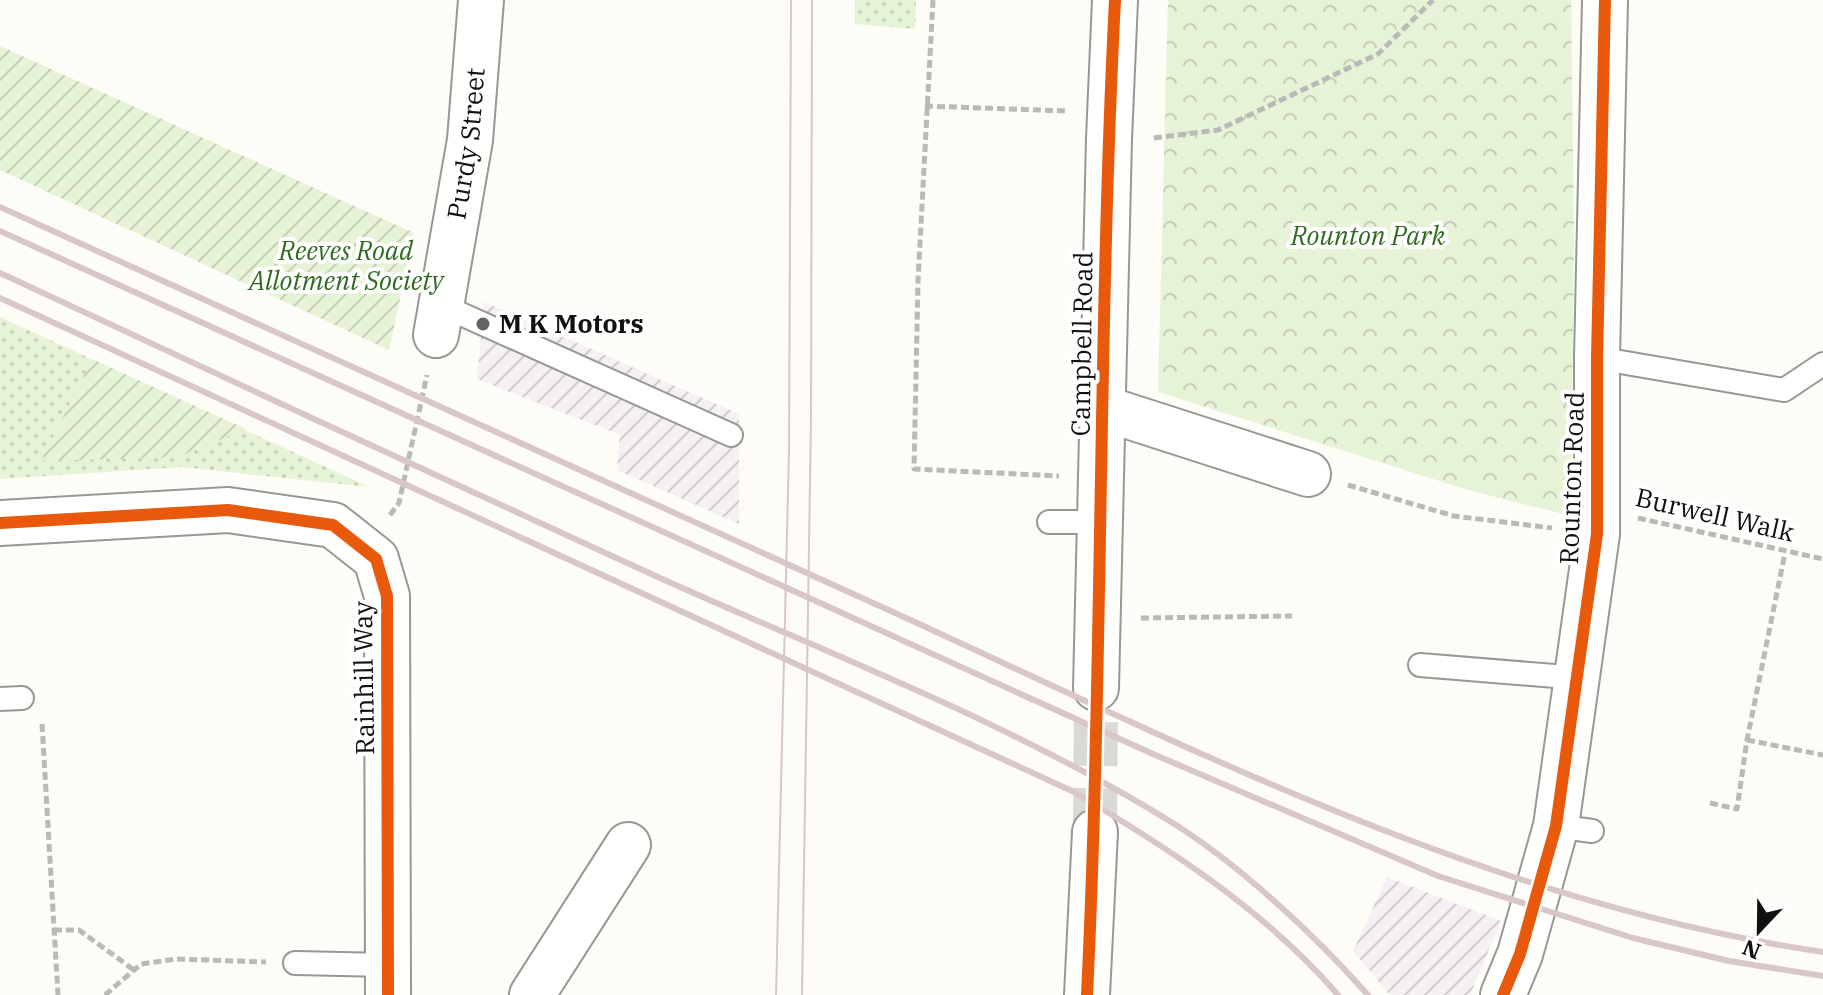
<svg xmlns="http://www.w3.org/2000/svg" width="1823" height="995" viewBox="0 0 1823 995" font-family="'IBM Plex Serif',serif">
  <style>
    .industrial { fill: url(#industrial-furrows) }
    .grass { fill: url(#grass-dots) }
    .park { fill: url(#park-crowns) }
    .garden { fill: url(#garden-furrows) }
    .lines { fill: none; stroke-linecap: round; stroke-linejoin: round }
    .tertiary-tunnel { stroke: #dad9d4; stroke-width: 44; stroke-dasharray: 44 22; stroke-linecap: butt }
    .service-casing { stroke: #979795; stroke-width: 26 }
    .minor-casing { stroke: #979795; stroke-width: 48 }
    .tertiary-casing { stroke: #979795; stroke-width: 48 }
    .path { stroke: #b9b9b8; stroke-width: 5; stroke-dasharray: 8 4; stroke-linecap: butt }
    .service { stroke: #fffffe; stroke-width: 22 }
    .minor { stroke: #fffffe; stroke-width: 44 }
    .tertiary { stroke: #fffffe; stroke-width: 44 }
    .tram { stroke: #d9c6c7; stroke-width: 2 }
    .rail { stroke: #d9c6c7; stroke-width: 6 }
    .cycleway-casing { stroke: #fff; stroke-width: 17 }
    .cycleway { stroke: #e8590c; stroke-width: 12 }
    .poi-dot { fill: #646362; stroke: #fff; stroke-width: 3 }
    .labels { text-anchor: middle; stroke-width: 8; stroke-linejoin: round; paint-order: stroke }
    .street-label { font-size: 26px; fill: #111; stroke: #fff }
    .park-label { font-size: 26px; font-style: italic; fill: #2f6b1f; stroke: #fff }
    .poi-label { font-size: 26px; font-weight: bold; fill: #111; stroke: #fff; text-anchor: start }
  </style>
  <defs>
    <pattern id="industrial-furrows" width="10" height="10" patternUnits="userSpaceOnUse" patternTransform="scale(2)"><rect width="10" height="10" fill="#f5f0f3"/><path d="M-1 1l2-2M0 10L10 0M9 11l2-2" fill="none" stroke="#d1cdcf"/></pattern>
    <pattern id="grass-dots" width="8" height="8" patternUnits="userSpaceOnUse" patternTransform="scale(2)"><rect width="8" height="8" fill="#e7f3d7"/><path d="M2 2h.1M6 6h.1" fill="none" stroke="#c5cfb8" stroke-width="1.8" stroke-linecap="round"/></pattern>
    <pattern id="park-crowns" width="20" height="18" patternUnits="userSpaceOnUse" patternTransform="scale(2)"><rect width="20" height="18" fill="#e7f3d7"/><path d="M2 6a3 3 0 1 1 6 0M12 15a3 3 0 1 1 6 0" fill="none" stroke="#c5cfb8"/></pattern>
    <pattern id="garden-furrows" width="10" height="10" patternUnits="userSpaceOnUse" patternTransform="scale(2)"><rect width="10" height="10" fill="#e7f3d7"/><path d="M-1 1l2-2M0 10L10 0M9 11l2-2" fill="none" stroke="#c5cfb8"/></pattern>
  </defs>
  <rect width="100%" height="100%" fill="#fdfcf7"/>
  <g class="industrial">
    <path d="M484 302 739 414V524L617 470 620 435 477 379Z"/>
    <path d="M1387 877 1501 921 1470 995H1390L1353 951Z"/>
  </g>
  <g class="grass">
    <path d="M855 0H916L915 29 855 24Z"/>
    <path d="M0 317 369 487 182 467 0 479Z"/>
  </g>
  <path class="park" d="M1168 0H1571L1574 234 1571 516 1468 490 1158 392Z"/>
  <g class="garden">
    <path d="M0 46 414 233 389 350 0 170Z"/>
    <path d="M92 359 246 429 178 457 41 461Z"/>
  </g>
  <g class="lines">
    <path class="tertiary-tunnel" d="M1095 832 1096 688"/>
    <g class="service-casing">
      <g id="service">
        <path d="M441 305 731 435"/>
        <path d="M1597 358 1784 390 1823 364"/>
        <path d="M1049 522H1099"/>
        <path d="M1420 665 1579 678"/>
        <path d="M0 699 22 698"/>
        <path d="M1556 826 1592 831"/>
        <path d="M295 963 388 965"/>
      </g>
    </g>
    <g class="minor-casing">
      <g id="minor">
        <path id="s1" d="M436 335 470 140 481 0"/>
        <path d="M1103 408 1308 474"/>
        <path d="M0 523 228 510 333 525 376 559 387 596 388 995"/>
        <path d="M532 995 628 845"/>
        <path d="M1503 995 1520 954 1556 826 1597 534V358L1605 0"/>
      </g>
    </g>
    <g class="tertiary-casing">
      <g id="tertiary">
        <path d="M1096 688 1109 139 1115 0"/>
        <path d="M1087 995 1095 832"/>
      </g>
    </g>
    <g class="path">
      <path d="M933 0 918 281 914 469 1059 476"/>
      <path d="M925 106 1068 111"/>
      <path d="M1154 138 1218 130 1378 54 1433 0"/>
      <path d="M1348 485 1454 516 1552 528"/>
      <path d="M390 515 399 503 427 375"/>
      <path d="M1638 518 1823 559"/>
      <path d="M1141 618 1292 616"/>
      <path d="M42 724 58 995"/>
      <path d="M1747 740 1823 755"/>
      <path d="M1710 803 1737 809 1747 740 1785 553"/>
      <path d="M54 930H79L134 970"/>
      <path d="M105 995 141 964 176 959 266 962"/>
    </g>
    <use href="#service" class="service"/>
    <use href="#minor" class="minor"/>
    <use href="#tertiary" class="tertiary"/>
    <g class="tram">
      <path d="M776 995 789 450 791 0"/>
      <path d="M802 995 811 419 812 0"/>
    </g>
    <g class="rail">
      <path d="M0 207C301 344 603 480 904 617 1200 753 1497 905 1823 952"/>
      <path d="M0 231 1153 754 1438 876 1633 938 1729 961 1823 976"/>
      <path d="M0 273C220 375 439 478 660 578 831 655 1009 722 1168 820 1238 863 1314 934 1368 995"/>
      <path d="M0 298 1072 791C1167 847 1265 910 1338 995"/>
    </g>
    <g class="cycleway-casing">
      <g id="cycleway">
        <path d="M0 523 228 510 333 525 376 559 387 596 388 995"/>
        <path d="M1087 995C1103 664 1098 331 1115 0"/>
        <path d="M1503 995 1520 954 1556 826 1597 534V358L1605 0"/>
      </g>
    </g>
    <use href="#cycleway" class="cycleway"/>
  </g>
  <circle class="poi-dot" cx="483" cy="324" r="8"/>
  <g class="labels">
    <g class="street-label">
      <text dy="9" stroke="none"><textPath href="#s1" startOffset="194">Purdy Street</textPath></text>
      <text transform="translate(1082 344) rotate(-89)" y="9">Campbell Road</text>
      <text transform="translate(1572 478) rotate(-88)" y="9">Rounton Road</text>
      <text transform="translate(1715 515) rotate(13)" y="9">Burwell Walk</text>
      <text transform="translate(364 678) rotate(-91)" y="9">Rainhill Way</text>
    </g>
    <g class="park-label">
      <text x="1368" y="245">Rounton Park</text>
      <text x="346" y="260">Reeves Road<tspan x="346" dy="30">Allotment Society</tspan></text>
    </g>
    <g class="poi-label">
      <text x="499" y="333">M K Motors</text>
    </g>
  </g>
  <g transform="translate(1759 931) rotate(202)" stroke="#ffffff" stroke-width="6" paint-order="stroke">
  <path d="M0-6L14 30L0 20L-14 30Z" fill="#111111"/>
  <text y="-12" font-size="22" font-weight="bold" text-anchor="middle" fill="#111111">N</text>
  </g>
</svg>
